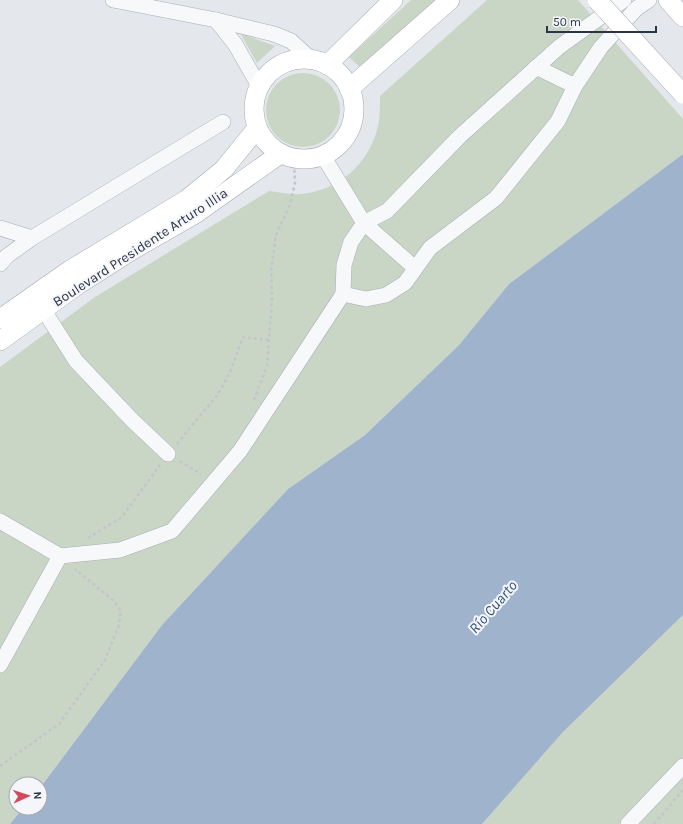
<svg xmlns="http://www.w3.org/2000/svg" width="683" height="824" viewBox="0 0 683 824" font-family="Karla,sans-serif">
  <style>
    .green { fill: #c9d6c5 }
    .water { fill: #9fb4cc }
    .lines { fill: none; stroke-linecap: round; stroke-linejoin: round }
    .minor-casing { stroke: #a9aeb7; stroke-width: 16 }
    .major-casing { stroke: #a3abb8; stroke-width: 20 }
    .path { stroke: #c2c5cb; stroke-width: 2.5; stroke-dasharray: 3 3; stroke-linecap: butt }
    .minor { stroke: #f7f8fa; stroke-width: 15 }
    .major { stroke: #fff; stroke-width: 19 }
    .major-bridge-casing { stroke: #a3abb8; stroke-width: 20; stroke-linecap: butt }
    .major-bridge { stroke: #fff; stroke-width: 19 }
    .labels { text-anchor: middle; stroke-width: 4; stroke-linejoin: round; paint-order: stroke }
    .street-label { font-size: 14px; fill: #2b3445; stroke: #f4f6f9 }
    .water-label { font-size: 15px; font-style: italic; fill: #34527a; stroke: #f4f6f9 }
  </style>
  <rect width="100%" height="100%" fill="#e4e7ec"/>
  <g class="green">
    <path d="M411 0H440L361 68 349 57Z"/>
    <path d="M487 0H578L683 119V154L509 284 459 345 365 435 288 489 162 625 40 788V784H16V808H23L10 824H0V367L95 297 269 191C279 192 290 195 300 194 339 191 369 164 378 126 380 117 380 106 380 96Z"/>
    <path d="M241 34 275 46 257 63Z"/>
    <circle cx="303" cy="110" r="37"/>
    <path d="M683 615V824H482L563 732Z"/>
  </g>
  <path class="water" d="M683 154V615L563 732 482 824H10L23 808H40V788L162 625 288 489 365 435 459 345 509 284Z"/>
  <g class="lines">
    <g class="minor-casing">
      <g id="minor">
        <path d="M113 0 216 20 274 34 291 41 312 60"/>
        <path d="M216 20 235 44 259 86"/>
        <path d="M536 67 575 86"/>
        <path d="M323 156 364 223 415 268"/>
        <path d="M0 228 32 238"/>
        <path d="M0 264 7 256 32 238 223 122"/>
        <path d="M343 294 344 265 351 242 364 223 387 211 460 136 559 47 624 0"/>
        <path d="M43 309 76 361 132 420 168 454"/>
        <path d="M0 521 60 556 120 550 172 531 240 451 343 294 366 299 386 295 405 283 430 248 496 198 558 121 575 86 601 47 637 8 649 0"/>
        <path d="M0 665 60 556"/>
        <path d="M628 824 683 766"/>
      </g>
    </g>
    <g class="major-casing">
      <g id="major">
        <path d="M668 0 683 17"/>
        <circle cx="304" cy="109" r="50"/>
        <path d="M327 65 393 0"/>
        <path d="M349 89 450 0"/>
        <path d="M0 319 70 270 186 200 224 169 257 128"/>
        <path d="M0 341 79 284 134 249 195 214 280 154"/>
      </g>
    </g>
    <g class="path">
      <path d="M254 400 267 366 272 299 271 271 276 235 290 205 295 183 294 162"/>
      <path d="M177 444 218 394 230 372 243 337 269 340"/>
      <path d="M180 461 201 474"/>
      <path d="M88 538 122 517 160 465"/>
      <path d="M0 766 59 724 105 660 119 625 121 611 114 601 75 569"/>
      <path d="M654 824 683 790"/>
    </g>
    <use href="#minor" class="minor"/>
    <use href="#major" class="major"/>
    <g class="major-bridge-casing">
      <path id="major-bridge" d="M597 0 683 94"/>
    </g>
    <use href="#major-bridge" class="major-bridge"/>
  </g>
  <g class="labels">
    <g class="street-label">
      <text transform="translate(140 247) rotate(-33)" y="5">Boulevard Presidente Arturo Illia</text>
    </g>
    <g class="water-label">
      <text transform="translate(493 607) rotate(-49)" y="5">Río Cuarto</text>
    </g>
  </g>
  <g transform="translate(28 796) rotate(87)"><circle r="19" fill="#f4f6f9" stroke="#a4a8b1"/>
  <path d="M0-3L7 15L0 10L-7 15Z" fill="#d1495b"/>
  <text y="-6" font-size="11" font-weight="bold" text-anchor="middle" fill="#2b3445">N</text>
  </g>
  <path d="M547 26v6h109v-6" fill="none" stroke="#2b3445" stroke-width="2"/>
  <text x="553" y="26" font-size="12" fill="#2b3445" stroke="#f4f6f9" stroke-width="3" paint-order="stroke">50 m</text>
</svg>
